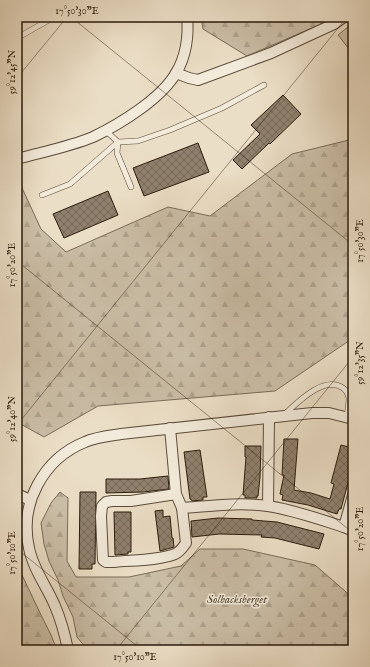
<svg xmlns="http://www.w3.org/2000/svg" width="370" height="667" viewBox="0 0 370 667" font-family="'IM FELL English',serif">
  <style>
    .grass { fill: url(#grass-tufts); stroke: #7a6c59 }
    .forest { fill: url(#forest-firs); stroke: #7a6c59 }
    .building { fill: url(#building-cross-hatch); stroke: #2b1b0c }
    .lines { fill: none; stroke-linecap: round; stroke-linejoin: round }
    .service-casing { stroke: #5b4c3a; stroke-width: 6 }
    .minor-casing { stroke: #5b4c3a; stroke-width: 12 }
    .service { stroke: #f2eada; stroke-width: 5 }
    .minor { stroke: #f2eada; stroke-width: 10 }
    .ticks { fill: none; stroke: #2b1b0c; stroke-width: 1; stroke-opacity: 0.45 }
    .labels { text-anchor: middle; stroke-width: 3; stroke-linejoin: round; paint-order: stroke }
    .park-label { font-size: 12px; font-style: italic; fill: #5b4c3a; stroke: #f2eada }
    .neatline { fill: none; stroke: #2b1b0c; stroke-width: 1.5 }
    .ticks-label { font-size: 10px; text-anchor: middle; fill: #2b1b0c }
  </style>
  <defs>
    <pattern id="grass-tufts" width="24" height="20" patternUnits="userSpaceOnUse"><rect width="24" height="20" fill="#cabda6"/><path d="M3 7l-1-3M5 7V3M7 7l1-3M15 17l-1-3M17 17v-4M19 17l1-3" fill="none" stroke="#aea28e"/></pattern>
    <pattern id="forest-firs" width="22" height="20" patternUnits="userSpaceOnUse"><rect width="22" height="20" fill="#cabda6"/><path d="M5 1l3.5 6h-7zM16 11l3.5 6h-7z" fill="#aea28e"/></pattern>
    <pattern id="building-cross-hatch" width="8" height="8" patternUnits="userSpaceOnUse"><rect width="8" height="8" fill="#8f806d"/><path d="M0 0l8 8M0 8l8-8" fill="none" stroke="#756858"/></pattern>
  </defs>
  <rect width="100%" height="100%" fill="#ebdec6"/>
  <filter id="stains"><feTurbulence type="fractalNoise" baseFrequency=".005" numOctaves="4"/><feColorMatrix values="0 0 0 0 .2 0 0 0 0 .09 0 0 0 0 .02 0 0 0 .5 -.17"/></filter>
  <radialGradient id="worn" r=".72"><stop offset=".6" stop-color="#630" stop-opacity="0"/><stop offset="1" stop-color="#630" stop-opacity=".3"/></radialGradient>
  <path class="grass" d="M353 23V54L338 35Z"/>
  <g class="forest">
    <path d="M201 17H329L319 25 247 56 203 29Z"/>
    <path d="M353 139V338L275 391 98 406 44 437 17 422V177L41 229 66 252 168 207 210 216 292 154Z"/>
    <path d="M60 492 68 498 67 561 76 577H129L181 566 200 549H243L315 565 353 598V650H126L86 648 77 637 73 617 63 596 58 580 49 561 44 544 41 523 51 503Z"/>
    <path d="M17 518 18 519V544L22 575 41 615 51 635 57 650H17Z"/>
  </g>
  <g class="building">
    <path d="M283 95 301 114 270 144 269 143 242 169 233 160 260 134 251 125Z"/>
    <path d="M198 143 209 172 144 196 133 168Z"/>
    <path d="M108 191 118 215 64 238 53 214Z"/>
    <path d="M284 439H298L294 490 311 493 330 499 334 484 331 483 341 445 353 448V464L341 509H339L337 514 308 505 282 500 283 495 280 494 284 475H282Z"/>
    <path d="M245 446H261L260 477 258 496H257V498H245V495H243L246 457H245Z"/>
    <path d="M200 450 207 497H203V500L192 501 191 499H190L184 452Z"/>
    <path d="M168 476 169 489 143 492 106 493V479H140Z"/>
    <path d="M80 492H96L95 564H92V569H79Z"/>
    <path d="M163 510V517L170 516 172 538H173L174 547 160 551 155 511Z"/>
    <path d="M114 512H131V552H128V554L115 555Z"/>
    <path d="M218 518 252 519V520L277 522 324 534 319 549 275 538 261 537 262 535 219 534 192 537 191 521Z"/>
  </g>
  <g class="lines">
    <g class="service-casing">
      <g id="service">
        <path d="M17 38 54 17"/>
        <path d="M105 130 118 142 117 153 131 187"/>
        <path d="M42 195 70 184 118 142 138 141 170 130 222 108 264 85"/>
        <path d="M285 414C298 402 324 375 343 388 346 390 348 394 349 398 349 404 348 410 347 416"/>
      </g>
    </g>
    <g class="minor-casing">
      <g id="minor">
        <path d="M176 73 189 78 198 80 271 53 334 24 344 17"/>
        <path d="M17 159C42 152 69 147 93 137 120 124 161 99 176 73 186 57 189 35 187 17"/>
        <path d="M170 428 176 494 131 501H112L106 502 102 506 101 516 103 560 106 562H113C133 560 156 561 175 554 180 552 183 547 186 543L182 508 176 494"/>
        <path d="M17 494 30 500"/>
        <path d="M353 495 344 527 353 531"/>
        <path d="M268 506 269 417"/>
        <path d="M182 508C210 506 240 502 268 506 294 510 319 519 344 527"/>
        <path d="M68 650C65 635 61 620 55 606 47 587 33 569 29 548 19 504 43 459 85 442 96 437 108 436 121 434L312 413H329L353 419"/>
      </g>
    </g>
    <use href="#service" class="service"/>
    <use href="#minor" class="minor"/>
  </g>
  <path class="ticks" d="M71 17 353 245M17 78 67 17M17 261 353 533M17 425 347 17M17 549 142 650M116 650 353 357"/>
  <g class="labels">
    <g class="park-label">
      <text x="237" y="603">Solbacksberget</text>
    </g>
  </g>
  <rect width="370" height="667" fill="none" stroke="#ebdec6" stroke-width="44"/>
  <rect x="22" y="22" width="326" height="623" class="neatline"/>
  <g class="ticks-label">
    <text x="77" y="14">17°50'30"E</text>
    <text transform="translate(11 72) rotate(-90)" y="4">59°12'45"N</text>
    <text transform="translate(359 241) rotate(-90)" y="4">17°50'30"E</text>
    <text transform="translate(11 265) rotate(-90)" y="4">17°50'20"E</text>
    <text transform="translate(359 363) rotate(-90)" y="4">59°12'35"N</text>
    <text transform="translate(11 419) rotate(-90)" y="4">59°12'40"N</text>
    <text transform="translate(359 529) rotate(-90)" y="4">17°50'20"E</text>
    <text transform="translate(11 553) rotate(-90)" y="4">17°50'10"E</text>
    <text x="135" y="660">17°50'10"E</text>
  </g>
  <rect width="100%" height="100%" filter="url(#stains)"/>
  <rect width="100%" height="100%" fill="url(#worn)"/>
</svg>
